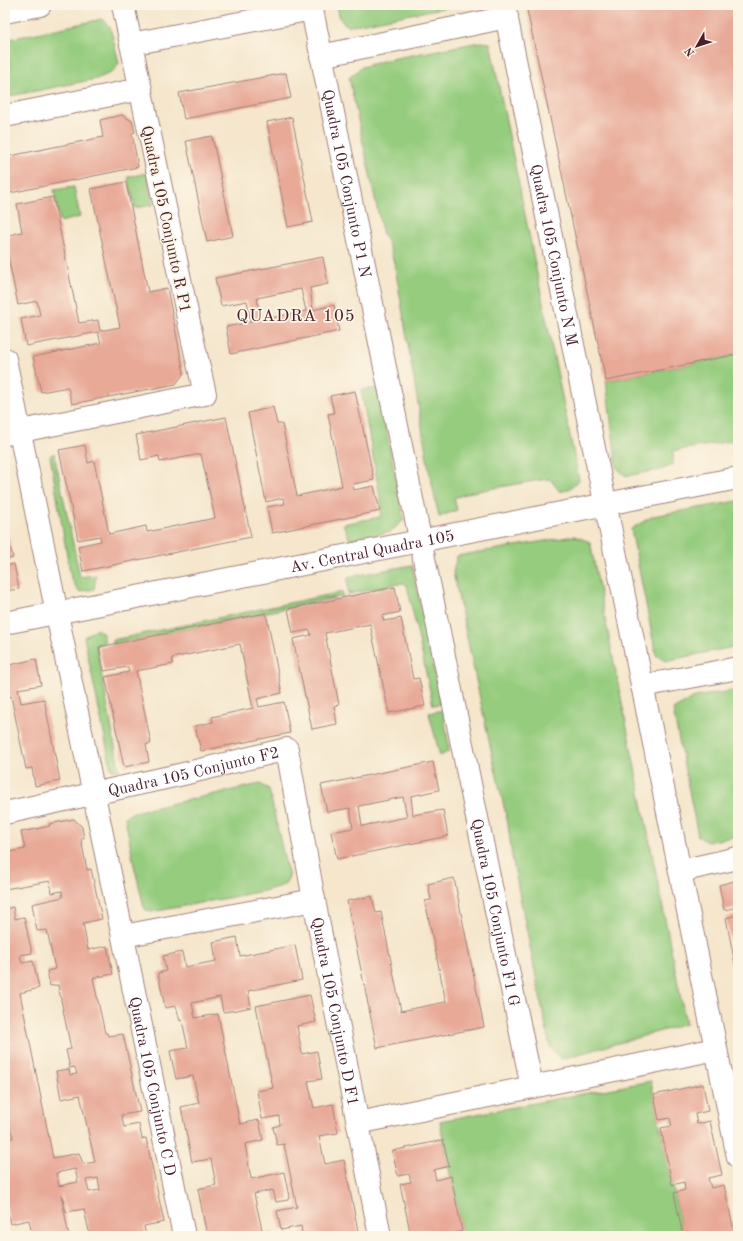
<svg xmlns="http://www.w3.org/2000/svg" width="743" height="1241" viewBox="0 0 743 1241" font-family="'Old Standard TT',serif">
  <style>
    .green { fill: #95cc7e; stroke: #707654 }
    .building { fill: #e8a997; fill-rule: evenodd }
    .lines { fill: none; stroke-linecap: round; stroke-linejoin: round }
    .minor-casing { stroke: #a0827c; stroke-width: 24 }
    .minor { stroke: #fff; stroke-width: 22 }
    .labels { text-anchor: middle; stroke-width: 3.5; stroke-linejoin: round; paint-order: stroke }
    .street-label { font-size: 16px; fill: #4a1f2b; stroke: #fcf5e5 }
    .neighbourhood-label { font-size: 17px; letter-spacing: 1px; fill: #4a1f2b; stroke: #fcf5e5 }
  </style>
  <rect width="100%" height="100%" fill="#fcf5e5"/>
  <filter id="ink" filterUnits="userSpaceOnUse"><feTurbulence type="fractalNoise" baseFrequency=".025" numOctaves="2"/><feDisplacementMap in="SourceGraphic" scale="8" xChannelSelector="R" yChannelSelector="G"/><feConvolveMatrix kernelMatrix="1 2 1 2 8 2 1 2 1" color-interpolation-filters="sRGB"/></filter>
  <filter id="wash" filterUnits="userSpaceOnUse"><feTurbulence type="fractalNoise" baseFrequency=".012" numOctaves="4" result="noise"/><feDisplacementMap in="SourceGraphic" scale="16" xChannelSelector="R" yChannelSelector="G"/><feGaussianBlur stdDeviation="0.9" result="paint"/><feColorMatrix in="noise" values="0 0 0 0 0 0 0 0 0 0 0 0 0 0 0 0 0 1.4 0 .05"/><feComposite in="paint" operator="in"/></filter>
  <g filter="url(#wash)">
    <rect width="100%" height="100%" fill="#f5e6cc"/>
    <g class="green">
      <path d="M337 5H458L349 26C339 23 339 14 337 5Z"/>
      <path d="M102 19 110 27 119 63 113 72 96 79 5 97V40Z"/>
      <path d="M480 42 490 43 492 52 579 480 569 489 560 492 550 479 540 480 472 492 454 498 457 510 439 517 429 470 395 266 388 243 383 235 349 78 362 67 386 60Z"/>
      <path d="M147 173 153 205 135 208 128 177Z"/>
      <path d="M74 187 80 217 60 222 54 190Z"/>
      <path d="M738 354V440L673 451V465L660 470 626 476 617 468 606 381Z"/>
      <path d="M378 388 404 520 390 532 350 540 343 524 380 517 382 508 361 390Z"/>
      <path d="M54 453 80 577 96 575 94 589 79 592 71 578 50 456Z"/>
      <path d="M738 501V646L665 661 656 655 631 529 653 516Z"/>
      <path d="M574 536 590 542 686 1024 561 1059 550 1047 512 857 508 824 494 764 453 572 457 556Z"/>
      <path d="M412 565 441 704 433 705 407 585 403 583 348 594V577Z"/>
      <path d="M342 592 343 596 113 645V640Z"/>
      <path d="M96 629 102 632 105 642 96 645 120 772 111 768 84 637Z"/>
      <path d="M738 690V836L707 842 698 836 673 710 695 697Z"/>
      <path d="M443 710 449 747 448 752 440 756 429 713Z"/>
      <path d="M260 784 269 789 284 857 289 877 284 885 264 891 152 912 147 911 144 907 134 865 125 817 134 812Z"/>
      <path d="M651 1081 683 1236H463L443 1140 440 1121Z"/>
    </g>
    <g id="blocks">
      <g class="building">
        <path d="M526 5H738V354L606 381Z"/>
        <path d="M286 73 291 98 184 119 179 93Z"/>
        <path d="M122 115 132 121 135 132 132 133 138 167 5 194V157L103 137 100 120Z"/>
        <path d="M292 117 313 222 288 227 267 122Z"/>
        <path d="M212 136 233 236 207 242 186 141Z"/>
        <path d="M126 182 148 292 167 288 184 373 176 384 72 404 68 387 41 392 33 357 101 343 98 332 26 346 21 319 40 315 37 301 18 305 5 242V236L22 232 17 204 53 197 79 323 98 320 100 331 120 327 91 189Z"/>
        <path d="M323 257 328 284 310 288 313 310 334 305 339 331 231 354 226 327 251 322 247 301 221 306 215 278ZM301 289 306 311 260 320 257 298Z"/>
        <path d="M355 391 374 480 353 484 354 490 374 486 380 511 272 533 267 507 285 504 283 498 266 502 248 413 273 407 277 424H282L297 496 342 486 328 414 334 413 330 396Z"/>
        <path d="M226 417 251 537 83 571 78 546 101 541 100 536 78 540 59 450 85 445 88 463 94 461 109 534 146 526 147 532 215 518 201 454 160 462 159 456 141 460 136 435Z"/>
        <path d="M5 523 13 558 5 560Z"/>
        <path d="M14 564 19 589 5 591V566Z"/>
        <path d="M395 587 400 612 382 616 384 621 401 618 413 679 419 678 425 706 389 713 370 624 325 633 339 705 334 706 337 724 312 729 293 639 311 635 310 630 293 633 288 609Z"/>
        <path d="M266 613 282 693 257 699 259 707 284 702 290 733 201 751 195 726 213 722 212 717 253 708 240 644 196 653 172 658 173 664 136 671 151 743 146 745 149 762 124 767 105 677 129 672 128 667 104 671 99 647Z"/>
        <path d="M36 659 41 685 18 689 21 703 44 699 60 781 35 786 32 768 26 769 11 696 5 698V666Z"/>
        <path d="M433 762 439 790 411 796 413 815 443 810 448 836 337 859 331 832 353 828 350 808 327 812 321 785ZM403 797 407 817 362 826 359 806Z"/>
        <path d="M74 819 82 827 84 838 81 839 87 870 91 869 102 919 83 923 88 950 107 946 113 974 93 978 105 1033H107L108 1036 123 1034 140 1112 121 1115 124 1127 139 1124 142 1139 146 1138 164 1222 144 1226 146 1236H108L107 1233 90 1236 84 1209 66 1212 62 1195H61L69 1236H32L29 1220 10 1224 5 1199V1139L13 1138 6 1110H5V909L13 907 15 919 24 917 32 953 20 955 22 963 33 961 39 988 20 993 53 1158 79 1153 83 1164 95 1162 80 1095 61 1099 56 1071 69 1069 70 1075 77 1074 75 1067 70 1068 66 1050 71 1049 58 985 50 986 47 971 55 969 47 930 37 931 32 904 63 897 62 891 52 893 50 881 5 889V853L25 849 21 832 50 826 49 824ZM75 1169 78 1182 59 1186 56 1173ZM98 1178 100 1190 89 1192 86 1180Z"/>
        <path d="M454 878 484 1027 377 1048 347 901 372 896 376 913 381 912 401 1011 446 1002 425 901 431 900 428 884Z"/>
        <path d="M738 880V975H737L726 918 737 915 735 908 724 910 719 885Z"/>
        <path d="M237 937 240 956 295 945 302 980 248 991 251 1007 237 1010 223 1012 220 997 192 1003 195 1018 218 1014 240 1124 259 1120 263 1140 245 1144 251 1179 284 1172 289 1197 288 1200 276 1202 273 1190 254 1194 263 1234 273 1232 274 1236H207L198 1189 216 1185 211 1159 192 1162 181 1107 199 1103 193 1076 176 1079 170 1051 188 1048 182 1020 180 1021 176 1006 165 1008 158 973 166 971 163 956 182 952 185 967 216 961 213 942Z"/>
        <path d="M310 995 316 1022 297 1026 302 1054 317 1051 322 1079 308 1081 314 1108 333 1104 338 1133 319 1136 325 1164 344 1160 359 1236H293L302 1233 301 1226 281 1230 277 1211 297 1207 284 1144 277 1145 273 1127 280 1125 279 1116 262 1119 257 1091 273 1088 256 1006Z"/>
        <path d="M703 1084 708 1111 695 1114 697 1124 710 1121 722 1175 708 1178 711 1188 724 1185 735 1236H683L674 1193 685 1190 684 1182 672 1185 661 1128 672 1126 670 1118 659 1120 654 1095Z"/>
        <path d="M443 1140 449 1166 434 1170 436 1180 451 1176 462 1231 448 1235V1236H411L400 1184 411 1182 409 1174 398 1176 392 1151Z"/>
      </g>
    </g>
  </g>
  <g filter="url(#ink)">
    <use href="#blocks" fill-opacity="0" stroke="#a0827c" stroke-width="1"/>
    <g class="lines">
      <g class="minor-casing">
        <g id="minor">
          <path id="s1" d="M311 5 532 1087"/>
          <path id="s2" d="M504 5 738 1157"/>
          <path d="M5 12 40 5"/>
          <path d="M131 44 312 9"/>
          <path d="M321 56 507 17"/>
          <path d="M5 116 141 89"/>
          <path id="s3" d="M5 359 184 1236"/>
          <path d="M6 434 205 394 192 337 123 5"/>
          <path id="s4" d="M5 623 738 478"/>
          <path d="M642 686 738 668"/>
          <path id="s5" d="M5 813 179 775 287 749 314 900 380 1236"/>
          <path d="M680 871 738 858"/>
          <path d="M123 936 314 900"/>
          <path d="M358 1123 716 1049"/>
        </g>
      </g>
      <use href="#minor" class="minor"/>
    </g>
  </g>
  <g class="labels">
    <g class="street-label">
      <text dy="6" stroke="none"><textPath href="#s1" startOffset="182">Quadra 105 Conjunto P1 N</textPath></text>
      <text transform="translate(167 219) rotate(78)" y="6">Quadra 105 Conjunto R P1</text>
      <text dy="6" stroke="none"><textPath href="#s2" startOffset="255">Quadra 105 Conjunto N M</textPath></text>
      <text dy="6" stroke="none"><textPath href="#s4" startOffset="374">Av. Central Quadra 105</textPath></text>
      <text dy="6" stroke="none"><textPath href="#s5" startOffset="193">Quadra 105 Conjunto F2</textPath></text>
      <text dy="6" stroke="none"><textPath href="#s1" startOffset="926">Quadra 105 Conjunto F1 G</textPath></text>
      <text dy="6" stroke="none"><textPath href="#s5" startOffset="556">Quadra 105 Conjunto D F1</textPath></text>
      <text dy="6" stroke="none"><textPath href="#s3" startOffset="742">Quadra 105 Conjunto C D</textPath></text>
    </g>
    <g class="neighbourhood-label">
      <text x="296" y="321">QUADRA 105</text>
    </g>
  </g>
  <rect width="743" height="1241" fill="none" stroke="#fcf5e5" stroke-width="20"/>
  <g transform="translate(697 46) rotate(231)" stroke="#fcf5e5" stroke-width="3" paint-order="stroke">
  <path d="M0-3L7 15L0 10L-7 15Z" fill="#4a1f2b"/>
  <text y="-6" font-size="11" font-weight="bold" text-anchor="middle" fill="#4a1f2b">N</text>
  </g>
</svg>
